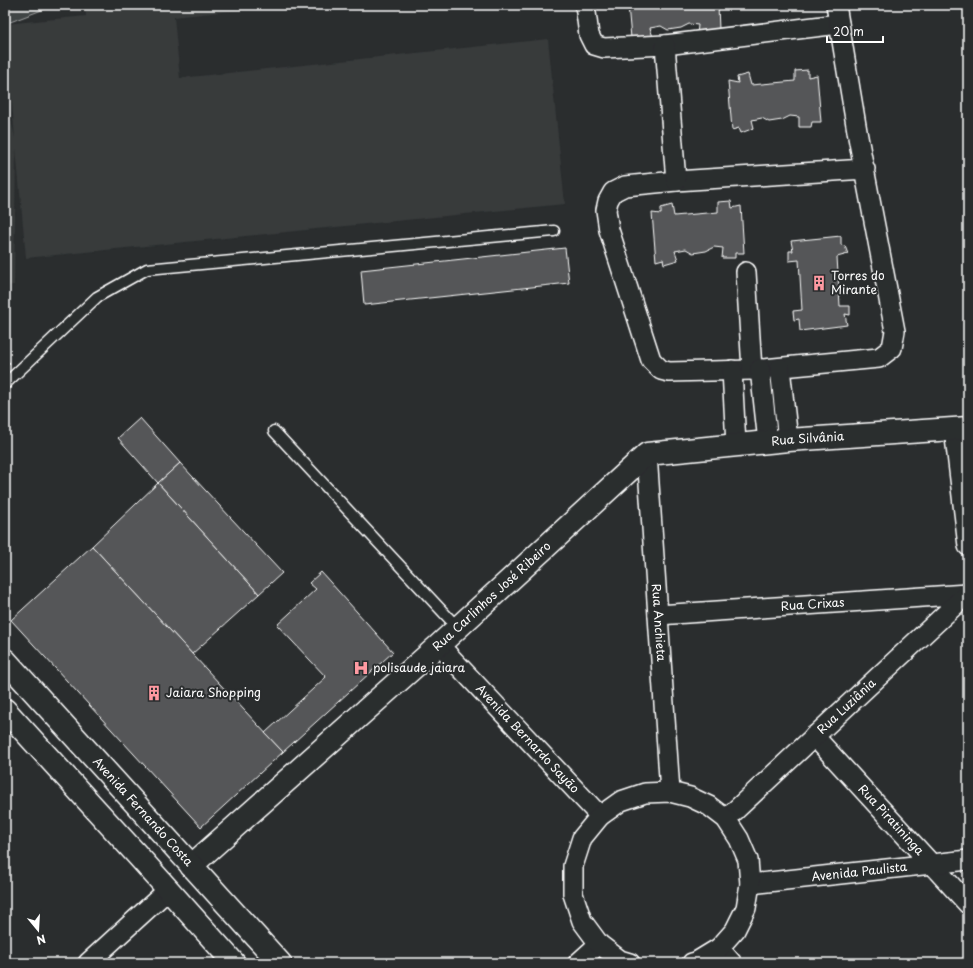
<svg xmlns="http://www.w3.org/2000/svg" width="973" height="968" viewBox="0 0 973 968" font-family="'Playpen Sans',sans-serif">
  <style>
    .built { fill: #373a3b }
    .green { fill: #414445; stroke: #a0a2a2 }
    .building { fill: #555758; stroke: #fff }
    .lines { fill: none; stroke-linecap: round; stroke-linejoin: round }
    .lane-casing { stroke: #fff; stroke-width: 13 }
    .street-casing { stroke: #fff; stroke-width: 22 }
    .secondary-casing { stroke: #fff; stroke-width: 25 }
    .primary-casing { stroke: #fff; stroke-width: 25 }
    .lane { stroke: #2a2d2e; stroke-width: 10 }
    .street { stroke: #2a2d2e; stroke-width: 19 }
    .secondary { stroke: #2a2d2e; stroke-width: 22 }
    .primary { stroke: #2a2d2e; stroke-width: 22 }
    .labels { text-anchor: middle; stroke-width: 4; stroke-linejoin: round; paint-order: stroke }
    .poi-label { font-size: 12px; fill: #fff; stroke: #2a2d2e; text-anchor: start }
    .street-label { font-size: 12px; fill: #fff; stroke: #2a2d2e }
  </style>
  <rect width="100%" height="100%" fill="#2a2d2e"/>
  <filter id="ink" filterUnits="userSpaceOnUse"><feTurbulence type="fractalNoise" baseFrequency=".025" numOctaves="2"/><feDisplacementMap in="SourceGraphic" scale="8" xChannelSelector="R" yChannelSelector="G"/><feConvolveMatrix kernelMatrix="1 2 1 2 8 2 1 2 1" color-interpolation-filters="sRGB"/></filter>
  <g filter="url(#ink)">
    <path class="built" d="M85 5H287L174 17 180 78 548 39 565 204 26 258 16 149 14 285 5 286V93L15 138 5 24 86 16Z"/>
    <path class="green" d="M5 5H55L5 24Z"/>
    <g class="building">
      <path d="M628 5H718L719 30H710V35H697L698 25 689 24 681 28 668 30 661 26 650 28 653 37 640 41 638 36 631 38Z"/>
      <path d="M808 70V77L817 75 821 122H812L811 127H799V117L790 116 782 120 769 122 762 118 752 120 754 128 741 133 739 128 732 130 728 81 738 83 737 77 748 74 751 85 795 81V71Z"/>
      <path d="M731 201 732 208 741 206 744 253H735V258H722L723 248 714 247 706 251 693 253 686 249 675 251 678 260 664 264 663 259 656 261 652 213 661 214V208L672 205 674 216 718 212V202Z"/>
      <path d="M841 236V245L845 246 848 254 837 257 840 306H850V315L845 314 847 325 800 331 799 319 794 320 793 311 802 310 799 260 789 261V251H793L791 241Z"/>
      <path d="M565 248 569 283 364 305 361 270Z"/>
      <path d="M5 358 10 363 5 367Z"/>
      <path d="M140 418 180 463 158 483 118 438Z"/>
      <path d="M180 463 282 573 259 594 158 483Z"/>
      <path d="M158 483 259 594 192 654 92 546Z"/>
      <path d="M92 546 283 752 201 827 11 620Z"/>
      <path d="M321 572 393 652 283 752 265 733 326 677 277 625 316 589 309 583Z"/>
    </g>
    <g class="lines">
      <g class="lane-casing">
        <g id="lane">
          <path d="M5 384 97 297 147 269 554 231"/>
          <path d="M274 431 458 628"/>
        </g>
      </g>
      <g class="street-casing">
        <g id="street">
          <path d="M585 5 589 35 594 45 604 48 665 45 839 24"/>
          <path d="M836 5 858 137 895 331 892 348 879 358 752 370 669 372 661 370 651 360 609 230 606 210 608 201 613 192 625 186 676 181 865 169"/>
          <path d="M665 45 676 181"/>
          <path d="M746 272 752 370"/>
          <path d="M780 368 788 440"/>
          <path d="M760 369 768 442"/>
          <path d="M732 370 736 445"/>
          <path d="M954 429 968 546"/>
          <path id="s1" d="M647 454 670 792"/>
          <path id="s2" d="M658 615 967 594 968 596"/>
          <path id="s3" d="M439 645 600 816"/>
          <path id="s4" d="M814 736 968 904"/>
          <path id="s5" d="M726 819 968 593"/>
          <path id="s6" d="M750 884 968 860"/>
          <path d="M719 948 732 963"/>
          <path d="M88 963 168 890"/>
          <path d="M578 963 599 944"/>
          <path d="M630 963 620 960 599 944 582 921 573 894V866L582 838 600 816 621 801 645 793 670 792 690 797 709 806 726 819 739 839 748 860 750 884 746 908 735 930 719 948 696 962 692 963"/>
        </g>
      </g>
      <g class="secondary-casing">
        <g id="secondary">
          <path id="s7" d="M191 866 439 645 647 454 788 440 968 428"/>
        </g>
      </g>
      <g class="primary-casing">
        <g id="primary">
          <path id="s8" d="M5 660 280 963"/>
          <path d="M5 710 140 858 234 963"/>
        </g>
      </g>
      <use href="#lane" class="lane"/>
      <use href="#street" class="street"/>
      <use href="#secondary" class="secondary"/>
      <use href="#primary" class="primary"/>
    </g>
  </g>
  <defs>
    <g id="building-bare" transform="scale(1.2)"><path d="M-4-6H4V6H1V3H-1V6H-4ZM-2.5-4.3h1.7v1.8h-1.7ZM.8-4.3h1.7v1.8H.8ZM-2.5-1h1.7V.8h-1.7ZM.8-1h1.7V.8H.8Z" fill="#ff9aa2" stroke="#2a2d2e" stroke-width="2.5" paint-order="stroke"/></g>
    <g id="hospital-bare" transform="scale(1.2)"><path d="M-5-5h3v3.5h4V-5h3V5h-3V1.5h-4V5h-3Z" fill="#ff9aa2" stroke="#2a2d2e" stroke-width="2.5" paint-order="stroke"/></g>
  </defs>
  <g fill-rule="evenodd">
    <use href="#building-bare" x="819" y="283"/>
    <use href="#hospital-bare" x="361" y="668"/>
    <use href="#building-bare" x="154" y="693"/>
  </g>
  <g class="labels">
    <g class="poi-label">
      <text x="831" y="280">Torres do<tspan x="831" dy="14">Mirante</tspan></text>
      <text x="373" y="672">polisaude jaiara</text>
      <text x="166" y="697">Jaiara Shopping</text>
    </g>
    <g class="street-label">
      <text dy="4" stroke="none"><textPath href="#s7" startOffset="776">Rua Silvânia</textPath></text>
      <text dy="4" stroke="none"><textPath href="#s7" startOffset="404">Rua Carlinhos José Ribeiro</textPath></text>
      <text dy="4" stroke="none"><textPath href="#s2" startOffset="155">Rua Crixas</textPath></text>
      <text dy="4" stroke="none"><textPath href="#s1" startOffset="169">Rua Anchieta</textPath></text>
      <text dy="4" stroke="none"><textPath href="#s5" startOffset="165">Rua Luziânia</textPath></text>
      <text dy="4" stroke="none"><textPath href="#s3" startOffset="129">Avenida Bernardo Sayão</textPath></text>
      <text dy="4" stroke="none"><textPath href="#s8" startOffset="205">Avenida Fernando Costa</textPath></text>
      <text dy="4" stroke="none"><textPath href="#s4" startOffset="114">Rua Piratininga</textPath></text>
      <text dy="4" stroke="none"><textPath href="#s6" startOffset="110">Avenida Paulista</textPath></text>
    </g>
  </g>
  <rect width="973" height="968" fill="none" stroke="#2a2d2e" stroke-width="20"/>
  <rect x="10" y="10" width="953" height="948" fill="none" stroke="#fff" stroke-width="1.5" filter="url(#ink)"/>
  <g transform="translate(38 930) rotate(162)" stroke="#2a2d2e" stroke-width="3" paint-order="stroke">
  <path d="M0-3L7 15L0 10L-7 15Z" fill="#ffffff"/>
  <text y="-6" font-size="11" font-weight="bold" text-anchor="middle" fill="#ffffff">N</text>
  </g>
  <path d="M827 36v6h56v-6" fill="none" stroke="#ffffff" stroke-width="2"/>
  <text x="833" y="36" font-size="12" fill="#ffffff" stroke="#2a2d2e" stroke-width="3" paint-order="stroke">20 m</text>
</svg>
